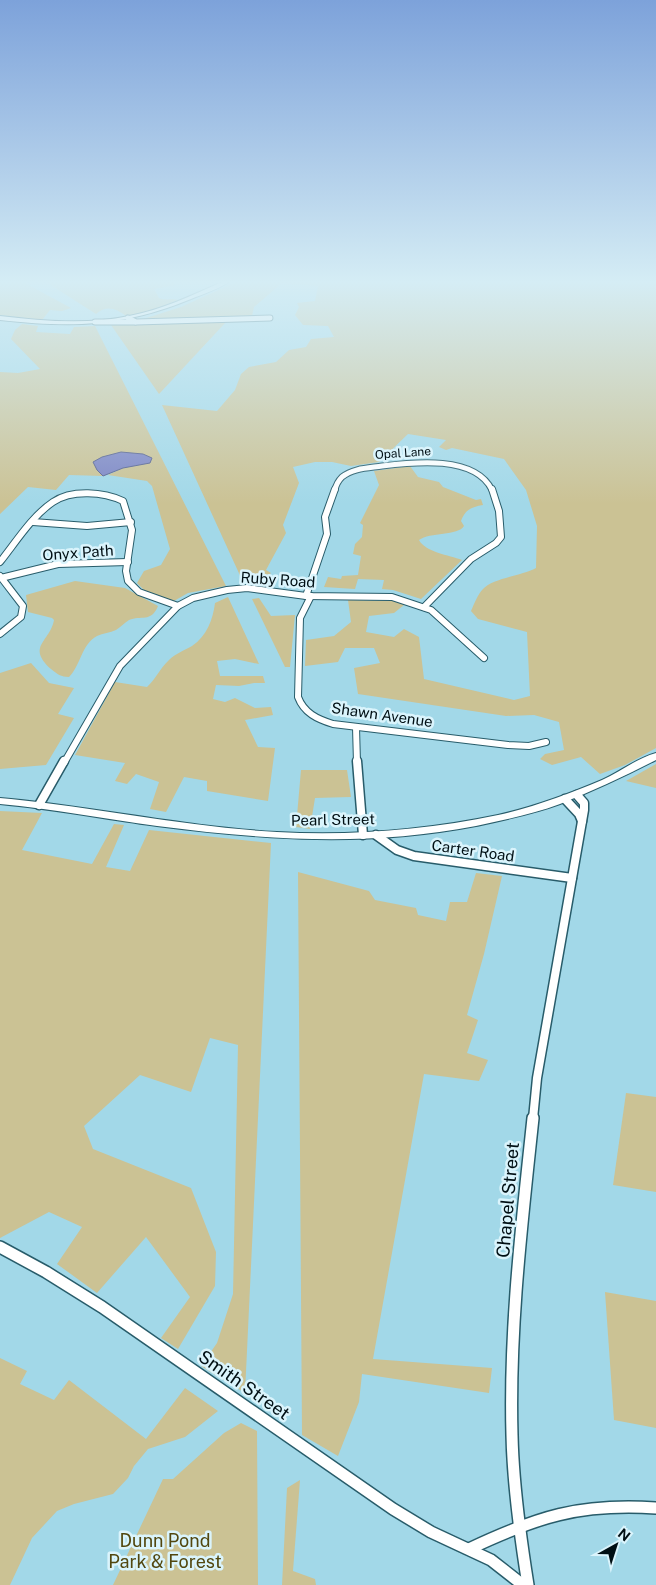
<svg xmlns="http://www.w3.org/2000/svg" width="656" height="1585" viewBox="0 0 656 1585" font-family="'Public Sans',sans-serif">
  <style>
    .green { fill: #cbc294 }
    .water { fill: #7e86c4; stroke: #58628f }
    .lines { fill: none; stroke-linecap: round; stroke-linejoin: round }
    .minor-far3-casing { stroke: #285c6a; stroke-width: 7 }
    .minor-far2-casing { stroke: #285c6a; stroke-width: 8 }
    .minor-far1-casing { stroke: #285c6a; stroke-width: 11 }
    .minor-casing { stroke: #285c6a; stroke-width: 14 }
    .tertiary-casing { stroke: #285c6a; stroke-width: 2 }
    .secondary-casing { stroke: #285c6a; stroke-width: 2 }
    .minor-far3 { stroke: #fff; stroke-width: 5 }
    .minor-far2 { stroke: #fff; stroke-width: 6 }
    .minor-far1 { stroke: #fff; stroke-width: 8 }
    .minor { stroke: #fff; stroke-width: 11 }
    .tertiary { fill: #fff; fill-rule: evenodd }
    .secondary { fill: #fff; fill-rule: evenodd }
    .labels { text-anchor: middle; stroke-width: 5; stroke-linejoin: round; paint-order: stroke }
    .far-street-label { font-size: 12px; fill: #000f14; stroke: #daf4fc }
    .street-label { font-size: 15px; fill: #000f14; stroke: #daf4fc }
    .near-street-label { font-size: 18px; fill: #000f14; stroke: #daf4fc }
    .near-park-label { font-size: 18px; fill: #52470f; stroke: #daf4fc }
  </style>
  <rect width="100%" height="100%" fill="#a2d8e8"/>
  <g class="green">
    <path d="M0 282H23L71 308 62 311 50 310 42 320 0 315Z"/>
    <path d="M46 282H173L176 285 154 289 159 298C167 301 172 298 178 300L148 312 126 316C116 308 106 305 96 314Z"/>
    <path d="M236 282H656V748L625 765 600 774 581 757 552 765 540 759 545 754 564 750 559 722 534 715 506 716 358 694 354 668 380 663 374 648H345L338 662 305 666 306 640 334 636 351 622 348 600 393 601 404 605 394 613 369 616 366 632 394 637 404 629 419 637 424 679 514 700 530 696 527 632 478 619 471 611C474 604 478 594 483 589 493 578 521 576 536 568L537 526 526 490 504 459 452 448 446 450 439 447 446 440 408 434 379 462 351 466 332 462H315L293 467 299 483 283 525 286 533 266 570 271 573 260 583 243 582 162 405 217 411 235 390 241 374 249 367 276 362 289 350 306 347 311 339 334 337 328 326 303 325 295 315 299 307 297 303 315 301 318 286 282 283 254 307 252 316 140 320 181 307Z"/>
    <path d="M226 322 159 394 111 325Z"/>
    <path d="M22 324 38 326 36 332 70 334 74 327 95 326 226 586 188 593 174 601 144 590 137 583 144 571 161 565 170 549 152 486 147 481 108 475 123 468 150 463 97 470 103 476 69 475 56 490 28 487 0 514V372L18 373 40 369 11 339 15 330Z"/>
    <path d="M410 466 418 477 439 482 443 487 476 500 481 499 483 505C471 507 465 510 461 521L464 526C458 536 430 532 419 540 425 552 449 555 462 560L421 599 393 590 382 589 384 580 358 579 355 589 324 587 328 577 341 579 342 576 358 575 361 556 353 554 355 544 362 537 363 525 360 523 379 485 374 471Z"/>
    <path d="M75 581 125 588 158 606C151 623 141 615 129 620 124 623 121 627 116 630 110 633 103 633 97 636 81 645 81 665 69 677 61 677 57 674 51 669 26 646 50 642 54 620L52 618 28 612 26 595Z"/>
    <path d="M228 597 259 664 235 659 217 661 220 676H263L265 683H254L239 686 216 685 213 699 225 702 235 698 255 708 271 707 273 715 245 720 258 747 275 748 268 801 207 791V781L184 777 166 812 150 809 159 782 136 774 127 784 115 781 125 763 75 755 115 682 147 687C156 679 160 668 169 660 175 654 185 650 192 646 207 636 213 619 215 603Z"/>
    <path d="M259 598 271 616 295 615 290 667H285L252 599Z"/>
    <path d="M31 663 49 683 74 688 58 714 74 718 46 765 0 769V673Z"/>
    <path d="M656 764V788L626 781Z"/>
    <path d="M301 770H347L351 797 315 798 310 829 296 827Z"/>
    <path d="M0 811 42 813 22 850 92 864 114 824 124 825 106 867 130 871 149 830 271 843 245 1393 201 1366 217 1343 233 1294 238 1045 210 1038 191 1092 140 1075 84 1126 93 1149 191 1188 216 1252 215 1286 178 1349 161 1338 190 1297 146 1237 97 1293 57 1264 82 1227 49 1212 0 1238Z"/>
    <path d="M298 872 369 891 375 900 416 908 418 915 446 921 450 902H467L476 873 502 876 484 954 467 1015 478 1020 467 1053 488 1060 479 1081 424 1074 373 1359 492 1368 489 1393 362 1374 359 1402 338 1456 302 1435Z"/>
    <path d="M626 1093 656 1097V1192L613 1185Z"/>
    <path d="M605 1292 656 1301V1428L614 1420Z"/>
    <path d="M0 1358 27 1371 20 1384 54 1400 69 1380 146 1439 185 1388 218 1411 185 1437 148 1449 134 1466 128 1478 113 1494 74 1504 57 1511 32 1538 10 1585H0Z"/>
    <path d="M241 1423 257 1431 258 1585H113L163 1479H173L224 1433Z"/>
    <path d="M300 1480 293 1571 315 1579 316 1585H282L287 1488Z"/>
  </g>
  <path class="water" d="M121 452 143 454 152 458 150 463 123 468 103 476 97 470 93 462 102 457Z"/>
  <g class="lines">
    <g class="minor-far3-casing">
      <g id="minor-far3">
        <path d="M128 318 136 322 270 318"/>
        <path d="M95 322H135"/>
        <path d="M335 490C336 485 338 481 342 477 353 468 369 468 382 466 414 462 475 455 492 490"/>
      </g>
    </g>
    <g class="minor-far2-casing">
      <g id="minor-far2">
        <path d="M33 522 87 526 131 522"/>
        <path d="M0 562C16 542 32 516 53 502 72 489 104 492 123 501L132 530 126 571 128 581 139 592 178 606"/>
        <path d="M0 576 23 606 21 617 0 634"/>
        <path d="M1 578 58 564 128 562"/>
        <path d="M306 596 327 534 325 517 335 489"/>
        <path d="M311 596 300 618 298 697C304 713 317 719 333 724L508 745 529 746 546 742"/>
        <path d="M424 607 471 559 496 543 501 537 499 511 492 489"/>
        <path d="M356 727 357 763"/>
        <path d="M64 763 120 666 178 606 193 598 227 590 247 588 306 596 392 597 431 610 484 658"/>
      </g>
    </g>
    <g class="minor-far1-casing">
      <g id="minor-far1">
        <path d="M357 761 363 835"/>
        <path d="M565 799 579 814 582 821"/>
        <path d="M39 805 64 761"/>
        <path d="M376 835 397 850 414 856 572 878"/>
        <path d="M533 1119 537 1078 584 810V803L577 795"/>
      </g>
    </g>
    <g class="minor-casing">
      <g id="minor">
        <path d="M0 1247 46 1272 102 1307 393 1509 431 1532 491 1560 523 1585"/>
        <path d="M469 1549C537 1517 579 1503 656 1508"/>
        <path d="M528 1585C520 1535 513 1485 512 1435 509 1329 522 1222 533 1118"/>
      </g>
    </g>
    <g class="tertiary-casing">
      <path id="tertiary" d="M222 282H229C218 289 204 294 191 299 123 327 72 328 0 320V316C43 321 87 325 129 316 162 310 192 295 222 282Z"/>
    </g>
    <g class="secondary-casing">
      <path id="secondary" d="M656 753V760C625 776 593 791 560 804 533 814 504 820 476 826 367 847 266 840 157 826 105 819 53 809 0 804V798L11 799C100 808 188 827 277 832 352 836 426 830 498 815 534 807 569 794 602 780 620 772 637 758 656 753Z"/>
    </g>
    <use href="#minor-far3" class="minor-far3"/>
    <use href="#minor-far2" class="minor-far2"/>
    <use href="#minor-far1" class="minor-far1"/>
    <use href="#minor" class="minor"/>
    <use href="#tertiary" class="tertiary"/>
    <use href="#secondary" class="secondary"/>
  </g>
  <linearGradient id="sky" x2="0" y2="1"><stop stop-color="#7da2da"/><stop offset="0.56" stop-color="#d5edf5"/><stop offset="1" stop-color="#d5edf5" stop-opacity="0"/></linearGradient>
  <rect width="656" height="504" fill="url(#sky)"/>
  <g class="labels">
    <g class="far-street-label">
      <text transform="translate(403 453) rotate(-4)" y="4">Opal Lane</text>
    </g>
    <g class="street-label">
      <text transform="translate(78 553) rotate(-4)" y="5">Onyx Path</text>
      <text transform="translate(278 580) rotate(4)" y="5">Ruby Road</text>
      <text transform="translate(382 715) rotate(8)" y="5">Shawn Avenue</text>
      <text transform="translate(333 820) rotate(-1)" y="5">Pearl Street</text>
      <text transform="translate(473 851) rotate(8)" y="5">Carter Road</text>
    </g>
    <g class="near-street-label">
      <text transform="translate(508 1200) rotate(-85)" y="6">Chapel Street</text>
      <text transform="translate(244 1385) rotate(35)" y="6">Smith Street</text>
    </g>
    <g class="near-park-label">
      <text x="165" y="1547">Dunn Pond<tspan x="165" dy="21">Park &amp; Forest</tspan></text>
    </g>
  </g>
  <g transform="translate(616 1545) rotate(39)" stroke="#daf4fc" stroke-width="4" paint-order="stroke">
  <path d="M0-4L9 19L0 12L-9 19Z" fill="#000f14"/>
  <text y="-8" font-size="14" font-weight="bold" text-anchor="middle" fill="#000f14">N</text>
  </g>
</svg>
